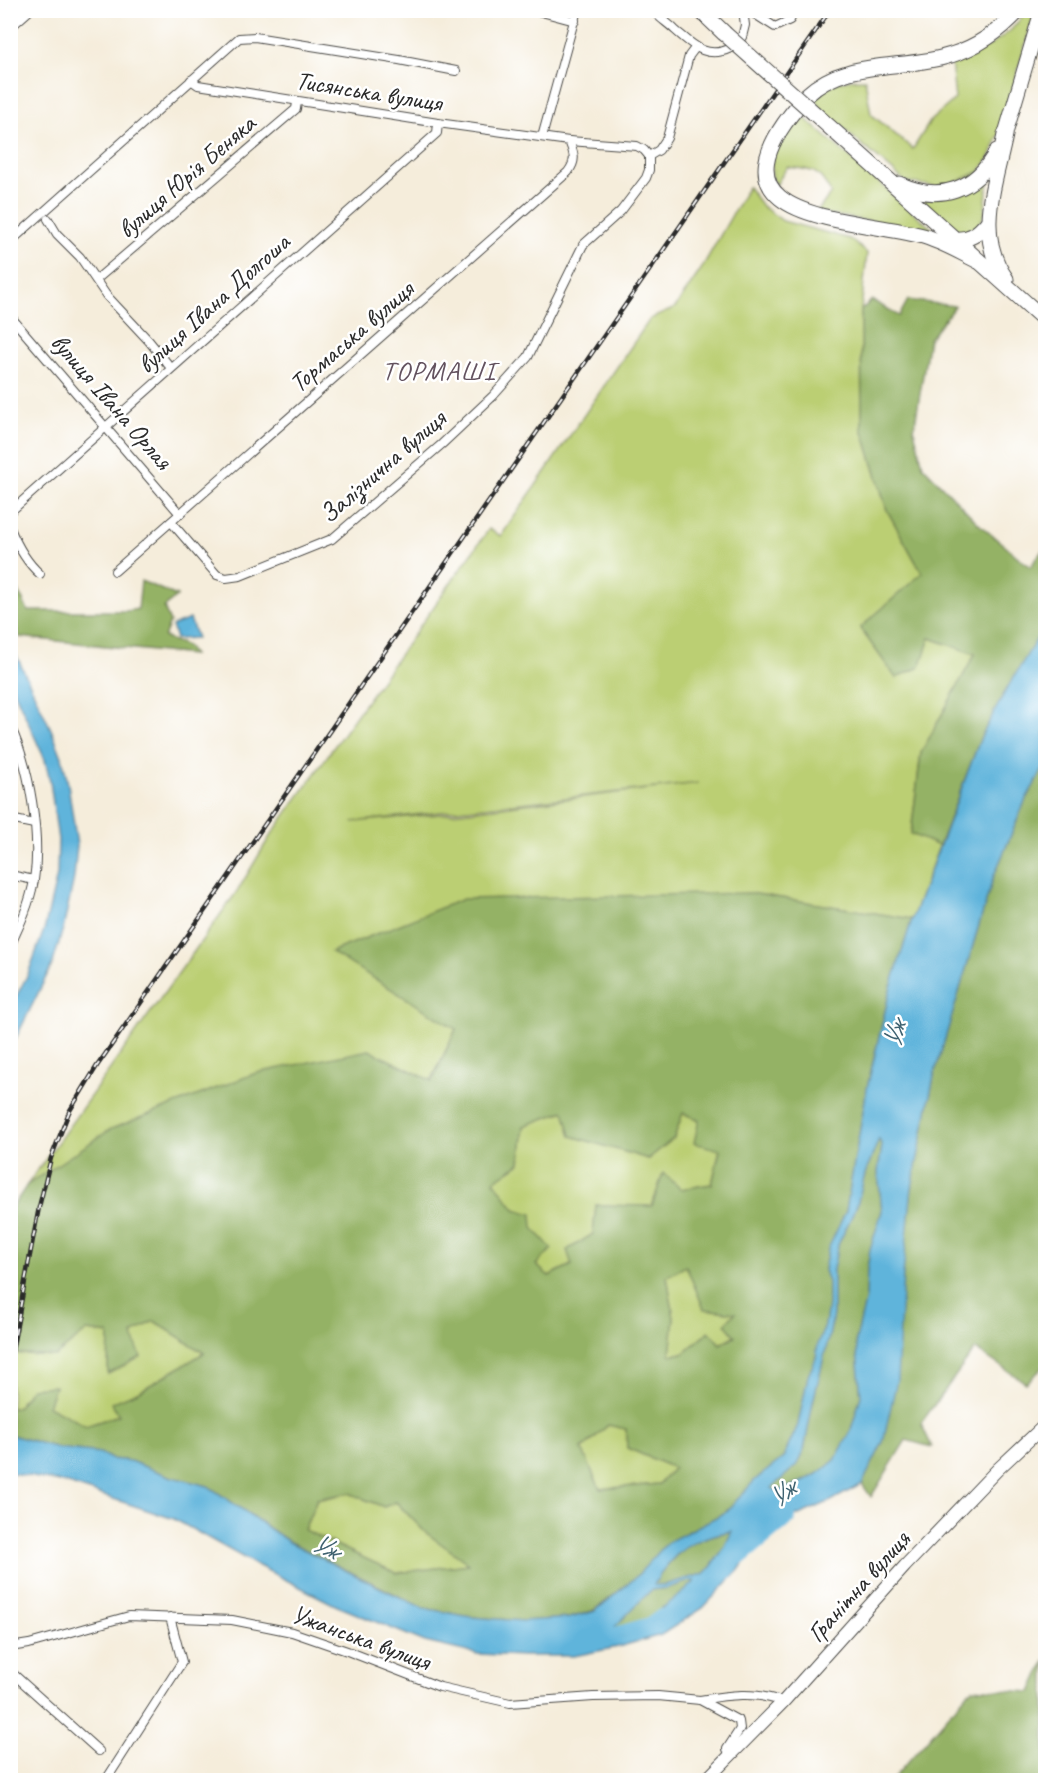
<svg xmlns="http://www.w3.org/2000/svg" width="1056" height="1791" viewBox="0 0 1056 1791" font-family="Caveat,sans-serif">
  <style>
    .green { fill: #bbcf73; stroke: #737d4f; stroke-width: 1.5; fill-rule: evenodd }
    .forest { fill: #94b265; stroke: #606e48; stroke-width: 1.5; fill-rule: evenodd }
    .water { fill: #5eb4db; stroke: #447083; stroke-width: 1.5; fill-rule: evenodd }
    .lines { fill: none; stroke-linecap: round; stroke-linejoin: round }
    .river { stroke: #5eb4db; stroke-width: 12 }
    .street-casing { stroke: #494845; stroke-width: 10 }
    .secondary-casing { stroke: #494845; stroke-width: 14 }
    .primary-casing { stroke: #494845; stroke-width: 16 }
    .highway-casing { stroke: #494845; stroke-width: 17 }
    .street { stroke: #fff; stroke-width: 8 }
    .secondary { stroke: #fff; stroke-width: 12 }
    .primary { stroke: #fff; stroke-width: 14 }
    .highway { stroke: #fff; stroke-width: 15 }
    .rail-casing { stroke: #2b2b2b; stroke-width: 4.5 }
    .rail { stroke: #fff; stroke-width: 2; stroke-dasharray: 7; stroke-linecap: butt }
    .highway-bridge-casing { stroke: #494845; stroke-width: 17; stroke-linecap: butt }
    .highway-bridge { stroke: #fff; stroke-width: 15 }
    .labels { text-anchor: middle; stroke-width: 5; stroke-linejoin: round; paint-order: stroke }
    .street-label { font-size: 26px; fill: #2b2b2b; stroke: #fff }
    .neighbourhood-label { font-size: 27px; letter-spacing: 1.5px; fill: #63525f; stroke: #fff }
    .water-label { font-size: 27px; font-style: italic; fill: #3f6271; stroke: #fff }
  </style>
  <rect width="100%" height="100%" fill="#fff"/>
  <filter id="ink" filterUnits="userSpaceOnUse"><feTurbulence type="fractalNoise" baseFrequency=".0167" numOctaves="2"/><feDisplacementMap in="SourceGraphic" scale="12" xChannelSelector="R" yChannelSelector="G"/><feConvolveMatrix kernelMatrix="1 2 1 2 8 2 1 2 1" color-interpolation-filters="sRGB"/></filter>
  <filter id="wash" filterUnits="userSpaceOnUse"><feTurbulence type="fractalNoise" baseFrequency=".008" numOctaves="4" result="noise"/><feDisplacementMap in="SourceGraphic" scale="24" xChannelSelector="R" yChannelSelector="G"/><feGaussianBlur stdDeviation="1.35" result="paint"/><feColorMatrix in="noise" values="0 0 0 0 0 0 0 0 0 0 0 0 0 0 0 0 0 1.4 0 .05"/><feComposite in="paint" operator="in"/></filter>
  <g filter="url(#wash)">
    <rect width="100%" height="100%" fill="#f5eddb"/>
    <g class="green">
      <path d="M1027 11H1035L999 135 990 157 980 171 944 188 906 182 820 109 816 97C834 81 842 79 865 79L871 114 913 149 931 120 955 99 951 62 991 45 1011 30Z"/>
      <path d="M800 114 937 233 817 212 831 193C818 169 814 170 787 167L776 185C761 160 786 133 800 114Z"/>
      <path d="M990 168 984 216 976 228 959 233 919 197Z"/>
      <path d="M748 187 762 206 783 221 850 239 867 253 861 310 862 428 887 510 922 573 930 638 975 654 921 753 911 833 939 846 912 919 750 893 456 1029 431 1081 369 1050 27 1185 238 890 269 838 489 529 501 536 650 319 675 308 700 271ZM699 783 452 813 352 822Z"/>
      <path d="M565 1111 571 1136 648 1159 674 1138 682 1113 699 1120 720 1149 712 1184 681 1189 652 1207 596 1205 593 1234 573 1264 549 1276 535 1265 515 1209 493 1181 520 1163 524 1126Z"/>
      <path d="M686 1265 695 1286 735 1313V1335L720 1344 709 1331 684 1353 670 1355 674 1318 667 1276Z"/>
      <path d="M154 1320 205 1353 140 1391 112 1403 119 1415 86 1426 48 1406 55 1387 31 1388 18 1407 11 1409V1353L55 1356 87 1331 109 1334 108 1373 132 1334Z"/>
      <path d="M608 1425 626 1429 627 1448 674 1468 659 1484 600 1489 582 1450Z"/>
      <path d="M349 1493 384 1507 396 1502 425 1532 470 1564 396 1573 304 1530 317 1500Z"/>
    </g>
    <g class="forest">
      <path d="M872 300 899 316 908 300 955 306 929 339 914 430 923 466 980 525 1030 567 1045 547 1046 625 1006 690 981 737 939 846 911 834 921 753 975 654 930 638 920 667 896 678 860 628 922 573 887 510 862 428 861 310Z"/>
      <path d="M141 581 177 596 164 608 170 622 164 637 187 646 193 655 19 637 11 615V582H14L28 611H127L138 609Z"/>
      <path d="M1045 766V1366L1026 1383 975 1349 921 1423 932 1447 906 1440 871 1497 862 1484 883 1442 912 1187 934 1076 993 878 1026 799Z"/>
      <path d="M750 893 912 919 890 990 867 1088 846 1211 828 1250 824 1270 828 1282 829 1305 825 1325 818 1343 816 1358 808 1376 798 1425 783 1458 755 1480 726 1512 668 1542 635 1578 595 1610 570 1618 523 1621 471 1617 423 1608 290 1542 208 1486 172 1477 130 1461 111 1459 100 1453 58 1448 11 1435 10 1409 18 1407 31 1388 55 1386 48 1406 86 1426 119 1415 111 1403 140 1391 204 1353 154 1321 132 1334 141 1357 108 1374 109 1334 87 1331 55 1356 11 1353V1209L27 1185 111 1129 256 1073 369 1050 432 1081 456 1029 331 952 463 899ZM564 1111 571 1136 648 1159 674 1138 683 1113 699 1120 694 1143 720 1150 712 1184 681 1189 663 1173 652 1206 596 1205 593 1234 567 1250 572 1265 549 1276 536 1265 552 1249 533 1228 532 1214 515 1209 494 1181 520 1163 524 1126ZM686 1266 704 1309 735 1313 725 1324 735 1336 720 1344 709 1331 684 1353 670 1355 674 1318 667 1276ZM608 1425 626 1429 627 1448 674 1468 659 1484 600 1489 582 1449ZM349 1493 384 1507 396 1502 425 1532 469 1564 396 1573 304 1530 317 1499Z"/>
      <path d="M879 1138 882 1146 878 1172 882 1211 870 1250 867 1271 866 1298 856 1340 861 1396 850 1433 835 1460 822 1471 804 1481 778 1491 770 1488 796 1466 804 1450 813 1402 830 1332 833 1314V1269L838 1245 857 1205 865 1174Z"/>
      <path d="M733 1531 724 1548 711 1567 703 1574 664 1585 653 1586C674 1551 692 1538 733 1531Z"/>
      <path d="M690 1581H696L683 1595 662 1608 647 1624 631 1632 612 1638 605 1636 651 1590 667 1588Z"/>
      <path d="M1045 1661V1780H892L972 1688 1031 1692Z"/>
    </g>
    <g class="water">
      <path d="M190 619 197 638 176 639 172 626Z"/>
      <path d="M1045 625V766L1026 799 993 878 934 1076 912 1187 903 1275 897 1380 883 1442 862 1484 831 1501 792 1518 759 1541 739 1570 703 1608 661 1635 618 1647 574 1656H524L477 1654 425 1642 335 1605 255 1564 174 1519 65 1483 11 1473V1435L58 1448 100 1453 111 1459 130 1461 172 1477 208 1486 289 1542 381 1588 423 1608 471 1617 523 1621 570 1618 595 1611 635 1578 668 1542 726 1512 755 1480 783 1458 798 1425 808 1376 816 1358 818 1343 825 1325 828 1305V1282L824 1270 828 1249 846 1211 867 1088 890 990 912 919 981 737 1006 690ZM879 1139 882 1146 878 1172 882 1211 870 1250 867 1271 866 1298 856 1340 861 1396 858 1406 850 1433 835 1460 822 1471 805 1481 778 1491 771 1488 796 1466 804 1450 813 1402 830 1332 833 1314V1269L838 1245 857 1205 865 1174ZM732 1531 724 1548 711 1567 703 1574 664 1585H654C671 1552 695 1537 732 1531ZM690 1581H695C684 1594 675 1598 662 1608 656 1613 652 1620 645 1625 636 1632 617 1641 606 1636L651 1590 667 1588Z"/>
      <path d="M10 642 51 729 62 757 68 784 77 845 74 878 64 925 53 963 11 1048V1006L28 974 45 927 57 875 58 840 50 781 45 760 11 684Z"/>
    </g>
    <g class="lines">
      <g class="river">
        <path d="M742 1558 790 1518"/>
        <path d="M590 1640 650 1623 661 1615"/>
      </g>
    </g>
  </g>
  <g filter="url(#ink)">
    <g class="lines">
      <g class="street-casing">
        <g id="street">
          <path d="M534 10 575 21"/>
          <path d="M653 10C659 18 668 23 675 30 693 45 706 60 731 48"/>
          <path d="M744 12 753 13 775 27 790 20 795 10"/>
          <path d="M742 37 745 25 743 10"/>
          <path d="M542 137 577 10"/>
          <path d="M569 141 637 146 644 150 649 156"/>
          <path d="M48 219 57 234 80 257 106 295 149 341 171 368"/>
          <path d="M10 242 239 38 255 37 399 60 456 71"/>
          <path d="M97 279 296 109 297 102"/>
          <path d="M10 316 180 514"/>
          <path d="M10 512 437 133 438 123"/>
          <path d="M171 522 217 575 226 578 240 576 332 539 442 444 493 396 528 357 583 245 621 211 646 178 649 170V156L659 150 667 138 689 56 695 48"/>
          <path d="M10 528C17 545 26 562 40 574"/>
          <path d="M115 571 568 172C577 160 574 154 569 141L438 123 198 85 191 80"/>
          <path d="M10 726C30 766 41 837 34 880 30 903 20 925 10 946"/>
          <path d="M10 819 34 824"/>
          <path d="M10 875 34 880"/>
          <path d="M10 1592 12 1593"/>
          <path d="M10 1647 29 1644 129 1616 232 1620 292 1632 350 1652 440 1687 510 1703 593 1697 658 1696 700 1700 739 1721 740 1729 727 1749 730 1756"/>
          <path d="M10 1671 99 1751"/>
          <path d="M700 1700C728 1695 756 1691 783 1702"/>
          <path d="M106 1780 182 1662 170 1617"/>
        </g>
      </g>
      <g class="secondary-casing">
        <g id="secondary">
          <path d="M10 25 27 10"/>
          <path d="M706 1780 783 1702 905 1566 998 1469 1046 1424"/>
        </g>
      </g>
      <g class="primary-casing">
        <path id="primary" d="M1005 135 1042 10"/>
      </g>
      <g class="highway-casing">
        <g id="highway">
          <path d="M700 10 724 33"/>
          <path d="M807 95C846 58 903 71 951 55 977 47 1000 31 1019 10"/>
          <path d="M797 107C703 221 846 217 919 235 940 240 958 251 978 261"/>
          <path d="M814 113 1046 321"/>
          <path d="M1005 135C995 185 974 234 1006 279"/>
          <path d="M899 184C940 203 976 190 997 151"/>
          <path d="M952 239C969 241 978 234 988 222"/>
        </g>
      </g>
      <use href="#street" class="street"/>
      <use href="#secondary" class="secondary"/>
      <use href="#primary" class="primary"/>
      <use href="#highway" class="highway"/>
      <g class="rail-casing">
        <path id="rail" d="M10 1362 39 1207 51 1158 69 1112 97 1066 830 10"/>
      </g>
      <use href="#rail" class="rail"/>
      <g class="highway-bridge-casing">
        <path id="highway-bridge" d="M724 33 814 113"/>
      </g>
      <use href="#highway-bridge" class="highway-bridge"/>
    </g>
  </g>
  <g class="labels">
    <g class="street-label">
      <text transform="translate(369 91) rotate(9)" y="9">Тисянська вулиця</text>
      <text transform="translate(186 176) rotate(-41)" y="9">вулиця Юрія Беняка</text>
      <text transform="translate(213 303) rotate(-42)" y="9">вулиця Івана Долгоша</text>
      <text transform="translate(351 336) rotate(-41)" y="9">Тормаська вулиця</text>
      <text transform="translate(112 401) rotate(49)" y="9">вулиця Івана Орлая</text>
      <text transform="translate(382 466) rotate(-41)" y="9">Залізнична вулиця</text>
      <text transform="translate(858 1586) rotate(-48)" y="9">Гранітна вулиця</text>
      <text transform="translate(361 1637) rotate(20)" y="9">Ужанська вулиця</text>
    </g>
    <g class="neighbourhood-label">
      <text x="439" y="380">ТОРМАШІ</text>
    </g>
    <g class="water-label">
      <text transform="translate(894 1034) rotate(-76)" y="9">Уж</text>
      <text transform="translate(782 1493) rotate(-40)" y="9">Уж</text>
      <text transform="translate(326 1546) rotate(25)" y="9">Уж</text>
    </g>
  </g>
  <rect width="1056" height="1791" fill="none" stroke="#fff" stroke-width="36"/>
</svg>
